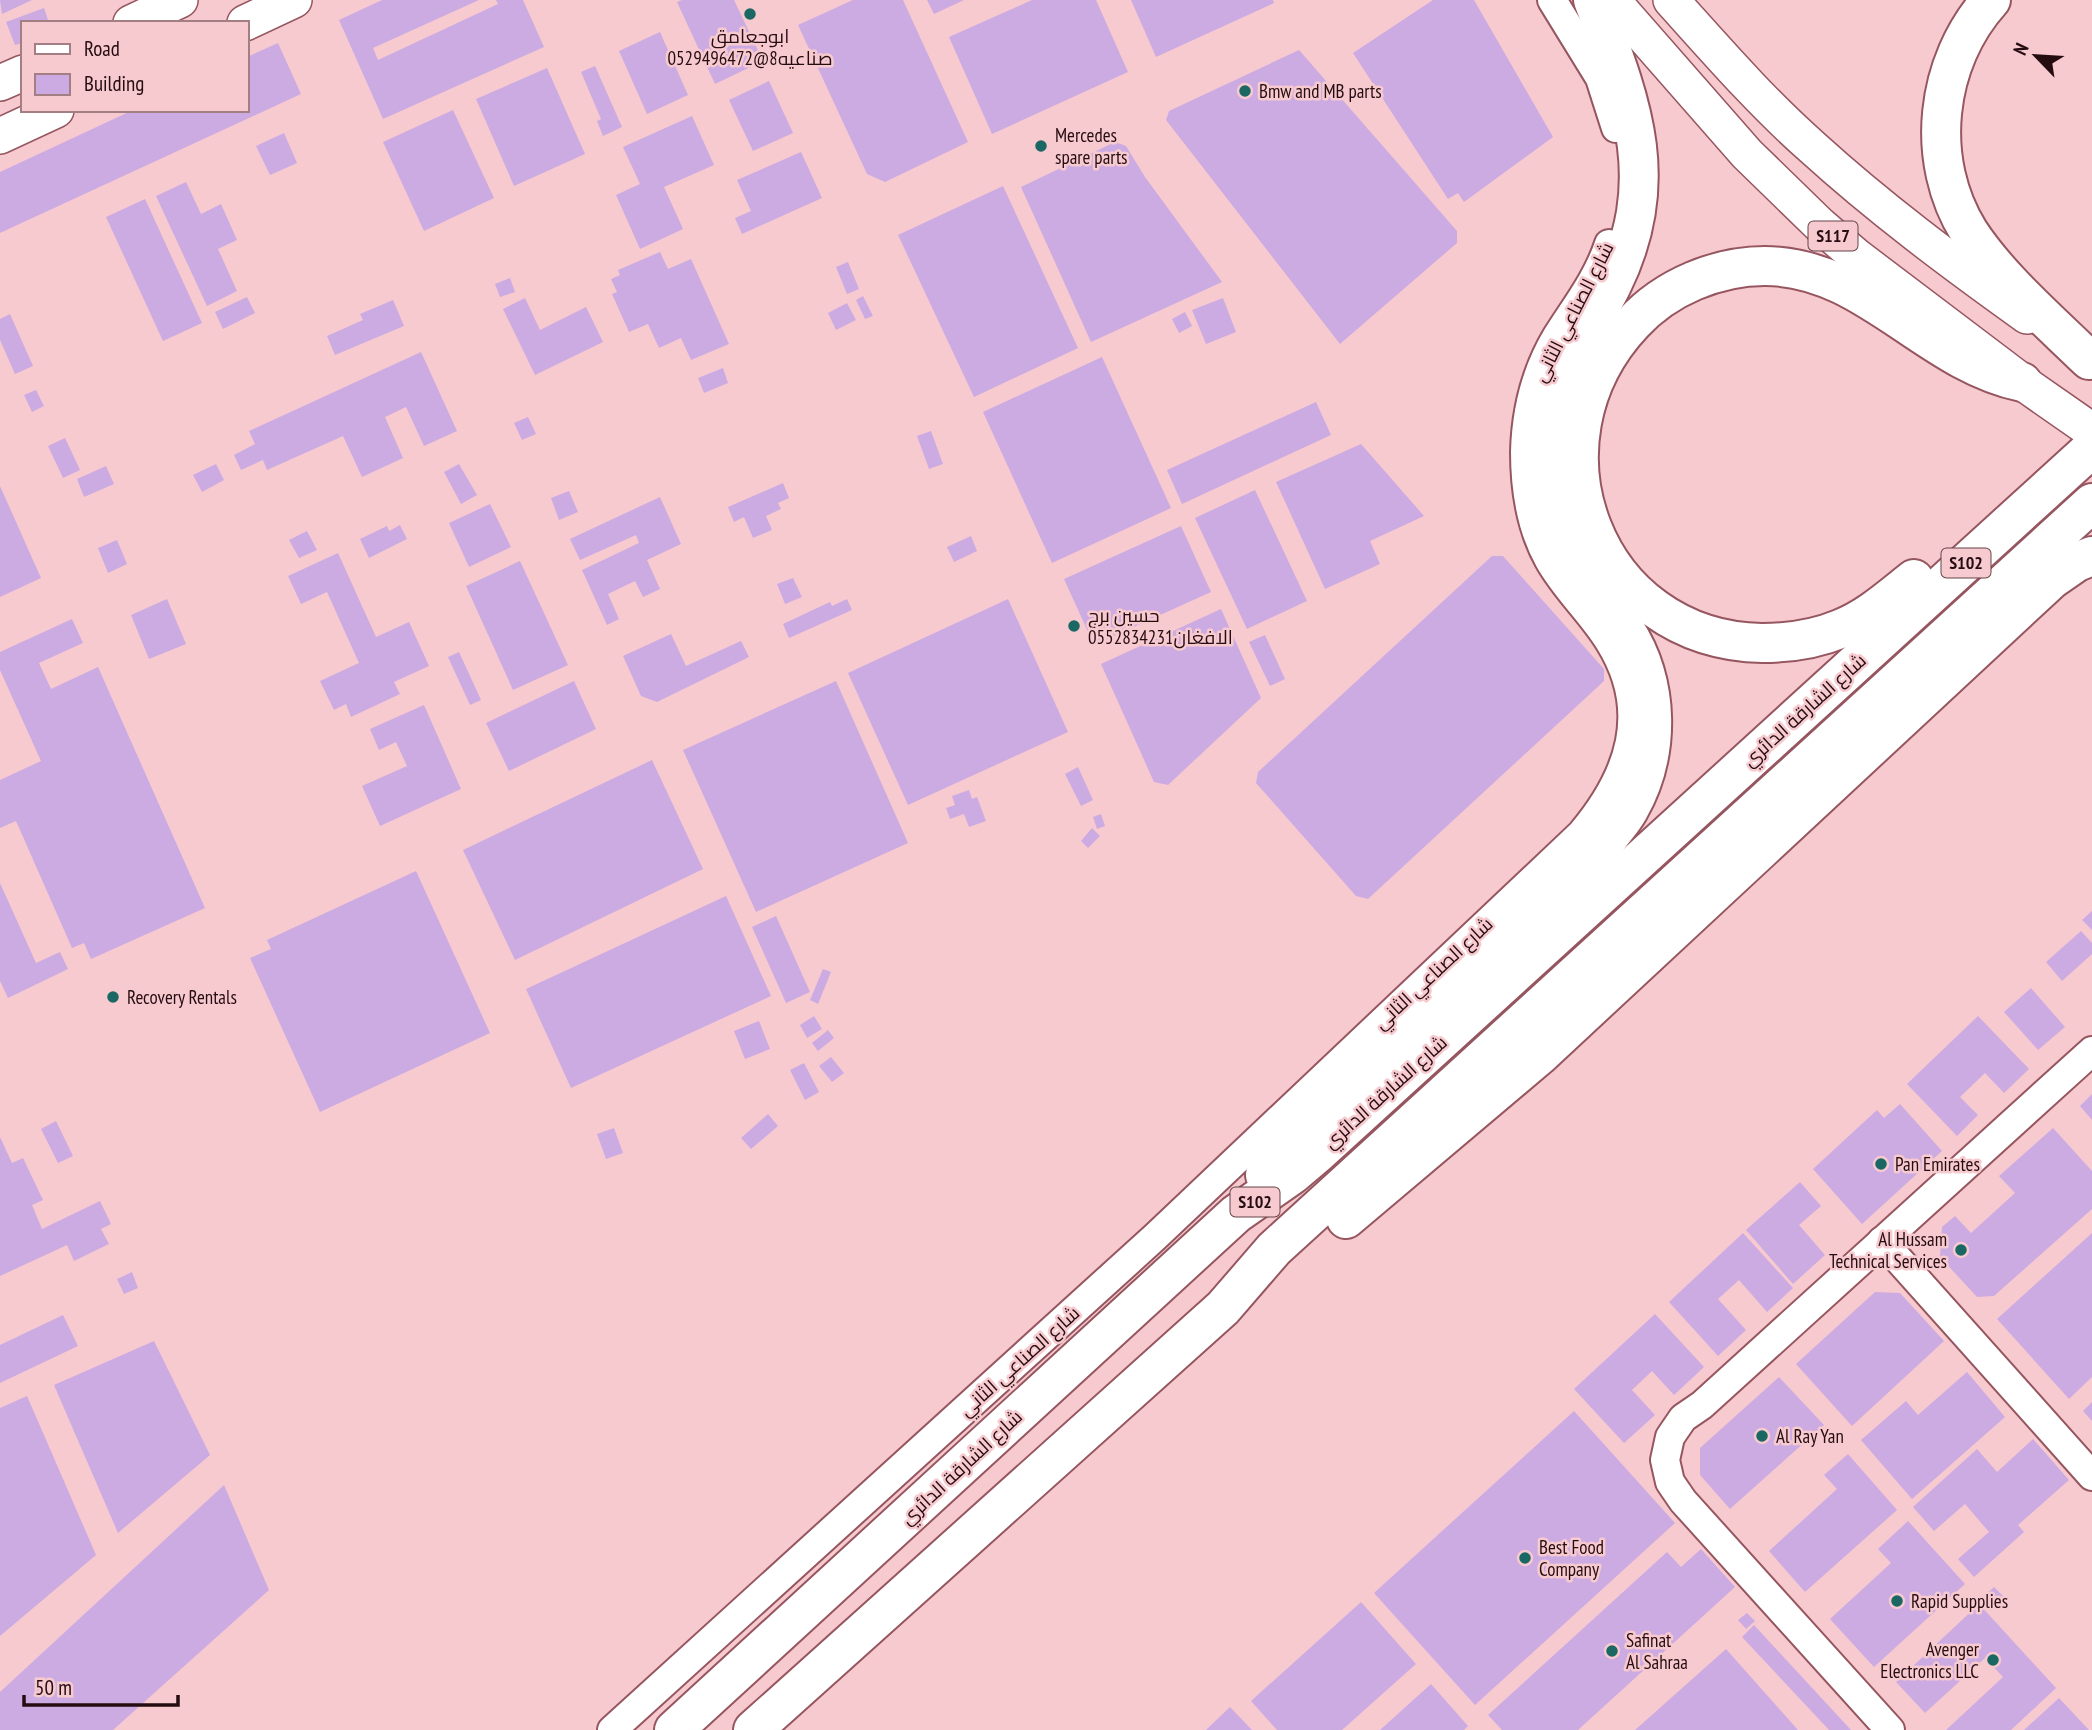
<svg xmlns="http://www.w3.org/2000/svg" width="2092" height="1730" viewBox="0 0 2092 1730" font-family="'PT Sans Narrow',Cairo,sans-serif">
  <style>
    .building { fill: #ccabe3 }
    .lines { fill: none; stroke-linecap: round; stroke-linejoin: round }
    .minor-casing { stroke: #96565f; stroke-width: 32 }
    .major-casing { stroke: #96565f; stroke-width: 38 }
    .highway-casing { stroke: #96565f; stroke-width: 42 }
    .minor { stroke: #fff; stroke-width: 28 }
    .major { stroke: #fff; stroke-width: 35 }
    .highway { stroke: #fff; stroke-width: 38 }
    .poi-dot { fill: #1a6764; stroke: #f7cacf; stroke-width: 2.5 }
    .labels { text-anchor: middle; stroke-width: 5; stroke-linejoin: round; paint-order: stroke }
    .shield { fill: #f7cacf; stroke: #644549; stroke-width: 2 }
    .shield-label { font-size: 18px; font-weight: bold; fill: #250c10 }
    .poi-label { font-size: 19px; fill: #250c10; stroke: #f7cacf; text-anchor: start }
    .street-label { font-size: 19px; fill: #250c10; stroke: #f7cacf }
  </style>
  <rect width="100%" height="100%" fill="#f7cacf"/>
  <g class="building">
    <path d="M0 0H32L2 14Z"/>
    <path d="M382 0H479L373 48 378 60 498 4 496 0H523L544 47 383 119 339 20Z"/>
    <path d="M682 0H734L763 61 715 84 677 2Z"/>
    <path d="M853 0H903L968 142 885 182 867 174 798 25Z"/>
    <path d="M927 0H964L934 14Z"/>
    <path d="M1032 0H1096L1128 72 992 134 949 37Z"/>
    <path d="M1131 0H1273L1274 3 1156 57Z"/>
    <path d="M1433 0H1474L1553 137 1464 202 1458 193 1448 199 1353 53Z"/>
    <path d="M44 8 49 23H23V43L15 45 6 22Z"/>
    <path d="M660 32 688 95 647 114 619 51Z"/>
    <path d="M278 43 301 94 0 233V172L133 110H247V57Z"/>
    <path d="M1299 50 1457 231V243L1340 344 1166 120 1169 111Z"/>
    <path d="M595 66 622 127 603 136 597 121 601 119 581 72Z"/>
    <path d="M547 68 585 154 514 186 476 99Z"/>
    <path d="M769 81 793 133 753 151 729 100Z"/>
    <path d="M453 110 494 198 424 231 383 142Z"/>
    <path d="M692 116 714 165 664 187 683 229 640 249 616 195 640 184 623 147Z"/>
    <path d="M284 133 297 163 270 175 256 146Z"/>
    <path d="M1115 142 1126 146 1145 177 1222 282 1091 342 1021 187Z"/>
    <path d="M801 152 822 198 742 234 735 218 751 211 737 180Z"/>
    <path d="M186 182 201 214 221 204 237 240 218 249 237 291 207 306 156 196Z"/>
    <path d="M1003 186 1078 348 974 397 898 235Z"/>
    <path d="M145 199 202 323 163 341 106 217Z"/>
    <path d="M660 252 668 269 691 259 729 344 691 360 681 338 659 348 648 324 629 332 612 294 617 292 611 279 620 275 618 270Z"/>
    <path d="M848 262 859 289 847 294 836 267Z"/>
    <path d="M510 278 515 292 500 297 495 284Z"/>
    <path d="M863 296 873 316 865 319 856 300Z"/>
    <path d="M247 297 255 313 223 329 215 312Z"/>
    <path d="M525 298 540 330 586 307 603 342 535 375 503 309Z"/>
    <path d="M1223 298 1236 332 1206 344 1192 310Z"/>
    <path d="M393 300 404 326 335 355 327 336 363 320 360 314Z"/>
    <path d="M847 303 856 320 836 330 828 313Z"/>
    <path d="M1185 312 1192 326 1179 333 1172 319Z"/>
    <path d="M10 314 33 366 15 374 0 340V319Z"/>
    <path d="M421 352 457 431 424 446 406 407 385 417 403 458 362 477 343 436 267 470 263 460 241 470 234 455 255 444 249 431Z"/>
    <path d="M1102 357 1171 508 1052 563 983 412Z"/>
    <path d="M723 368 728 383 704 393 698 378Z"/>
    <path d="M36 390 44 406 32 412 24 395Z"/>
    <path d="M1316 402 1331 435 1182 504 1167 470Z"/>
    <path d="M528 417 536 434 522 440 514 423Z"/>
    <path d="M931 431 943 464 929 469 917 436Z"/>
    <path d="M65 438 80 470 63 478 48 446Z"/>
    <path d="M1361 444 1424 516 1370 541 1380 564 1325 589 1276 482Z"/>
    <path d="M216 464 224 480 202 492 193 475Z"/>
    <path d="M459 464 477 495 461 504 444 472Z"/>
    <path d="M106 466 114 484 84 497 77 479Z"/>
    <path d="M783 483 789 498 778 503 781 509 766 516 772 530 753 538 744 517 734 522 728 507Z"/>
    <path d="M0 486 41 578 0 597Z"/>
    <path d="M1255 490 1307 601 1247 629 1195 518Z"/>
    <path d="M569 491 578 512 559 520 551 498Z"/>
    <path d="M660 497 681 544 647 560 660 589 643 597 635 581 608 594 619 619 607 625 582 570 639 543 636 535 580 560 570 539Z"/>
    <path d="M490 504 511 547 469 567 449 523Z"/>
    <path d="M400 525 407 539 369 558 360 539 387 526 389 531Z"/>
    <path d="M1181 526 1211 592 1094 645 1064 579Z"/>
    <path d="M307 531 317 550 299 558 289 540Z"/>
    <path d="M971 536 977 551 954 562 947 547Z"/>
    <path d="M117 540 127 564 108 573 98 548Z"/>
    <path d="M338 553 376 637 409 622 429 666 394 682 400 694 351 717 346 704 334 710 320 681 359 663 327 592 301 604 288 576Z"/>
    <path d="M1492 556H1503L1604 669V681L1368 899 1356 896 1256 783 1258 772Z"/>
    <path d="M520 561 568 665 513 690 466 586Z"/>
    <path d="M793 578 802 597 785 604 777 584Z"/>
    <path d="M167 599 186 644 149 659 131 615Z"/>
    <path d="M847 599 852 610 789 638 783 624 830 602 832 606Z"/>
    <path d="M1008 599 1068 732 908 805 848 673Z"/>
    <path d="M1221 609 1261 698 1168 785 1154 782 1101 664Z"/>
    <path d="M72 619 83 643 39 663 51 689 98 667 205 908 91 959 84 943 72 948 16 821 0 828V780L41 761 0 670V652Z"/>
    <path d="M671 634 686 666 741 641 749 657 657 702 641 696 623 656Z"/>
    <path d="M1265 635 1285 679 1270 686 1249 642Z"/>
    <path d="M459 652 481 700 470 705 448 657Z"/>
    <path d="M574 681 596 729 509 771 486 723Z"/>
    <path d="M836 681 908 843 756 912 683 750Z"/>
    <path d="M424 705 461 789 380 826 362 786 407 766 396 742 379 750 370 729Z"/>
    <path d="M652 760 703 869 515 960 463 850Z"/>
    <path d="M1078 767 1093 800 1081 806 1065 774Z"/>
    <path d="M969 790 972 799 977 797 986 821 969 827 964 814 950 819 946 808 955 805 952 796Z"/>
    <path d="M1101 814 1105 826 1097 829 1093 817Z"/>
    <path d="M1092 828 1100 836 1088 848 1081 841Z"/>
    <path d="M416 871 490 1033 320 1112 250 958 271 949 267 940Z"/>
    <path d="M0 883 36 963 60 952 68 969 8 998 0 981Z"/>
    <path d="M726 896 771 996 571 1088 526 989Z"/>
    <path d="M2092 911V930L2082 920Z"/>
    <path d="M776 916 810 992 786 1003 752 927Z"/>
    <path d="M2081 931 2092 943V954L2062 981 2046 962Z"/>
    <path d="M823 969 831 972 818 1004 810 1000Z"/>
    <path d="M2031 988 2065 1027 2038 1050 2004 1012Z"/>
    <path d="M814 1016 822 1029 807 1038 800 1025Z"/>
    <path d="M1978 1016 2029 1069 2004 1093 1985 1073 1960 1097 1978 1115 1957 1136 1907 1084Z"/>
    <path d="M759 1021 770 1049 745 1059 734 1031Z"/>
    <path d="M828 1030 834 1038 818 1051 812 1043Z"/>
    <path d="M831 1057 844 1073 832 1082 819 1066Z"/>
    <path d="M804 1063 819 1092 805 1100 790 1070Z"/>
    <path d="M2092 1094V1120L2080 1106Z"/>
    <path d="M1900 1104 1942 1151 1862 1224 1813 1169 1877 1110 1884 1118Z"/>
    <path d="M768 1114 778 1126 751 1149 741 1138Z"/>
    <path d="M56 1121 73 1156 58 1163 41 1129Z"/>
    <path d="M614 1128 623 1153 606 1159 597 1134Z"/>
    <path d="M2053 1128 2092 1171V1209L1994 1296 1977 1297 1940 1257 1942 1227 1955 1216 1971 1233 2015 1193 1999 1176Z"/>
    <path d="M0 1137 12 1163 23 1158 43 1200 32 1205 42 1229 100 1201 111 1224 101 1229 109 1244 74 1261 67 1245 0 1276Z"/>
    <path d="M1800 1182 1821 1206 1799 1225 1825 1255 1793 1284 1746 1230Z"/>
    <path d="M1743 1233 1793 1288 1767 1312 1739 1280 1718 1299 1746 1330 1718 1356 1669 1302Z"/>
    <path d="M2092 1233V1377L2069 1399 1997 1319Z"/>
    <path d="M132 1272 138 1288 124 1294 117 1279Z"/>
    <path d="M1875 1292 1900 1293 1944 1341 1852 1426 1796 1364Z"/>
    <path d="M1655 1314 1704 1367 1674 1395 1652 1371 1632 1390 1655 1415 1624 1443 1574 1389Z"/>
    <path d="M63 1315 78 1346 0 1383V1345Z"/>
    <path d="M154 1341 210 1455 118 1533 54 1385Z"/>
    <path d="M1967 1372 2005 1417 1912 1499 1861 1440 1906 1401 1918 1415Z"/>
    <path d="M1779 1377 1824 1425 1730 1509 1700 1475V1448Z"/>
    <path d="M27 1396 96 1555 0 1636V1408Z"/>
    <path d="M2092 1402V1421L2083 1411Z"/>
    <path d="M1574 1411 1675 1523 1475 1705 1374 1593Z"/>
    <path d="M2033 1439 2069 1480 2018 1525 2024 1532 1974 1577 1958 1559 1989 1532 1965 1504 1934 1531 1913 1507 1977 1449 1997 1472Z"/>
    <path d="M1848 1454 1897 1510 1805 1592 1769 1551 1837 1489 1824 1475Z"/>
    <path d="M224 1485 269 1590 113 1730H0V1692Z"/>
    <path d="M1908 1521 1965 1584 1874 1667 1830 1619 1891 1563 1878 1549Z"/>
    <path d="M1701 1549 1735 1587 1578 1730H1502L1488 1715 1667 1552 1681 1567Z"/>
    <path d="M1994 1587 2005 1598 1992 1610 1981 1599Z"/>
    <path d="M1361 1602 1416 1664 1342 1730H1277L1251 1701Z"/>
    <path d="M1979 1604 2056 1688 2011 1730H1946L2003 1677 1985 1658 1925 1713 1896 1682Z"/>
    <path d="M1747 1613 1755 1621 1746 1629 1738 1620Z"/>
    <path d="M1754 1625 1851 1730H1829L1742 1637Z"/>
    <path d="M1726 1649 1798 1730H1635Z"/>
    <path d="M1431 1684 1468 1726 1464 1730H1380Z"/>
    <path d="M2059 1698 2089 1730H2024Z"/>
    <path d="M1230 1707 1252 1730H1206Z"/>
  </g>
  <g class="lines">
    <g class="minor-casing">
      <g id="minor">
        <path d="M1552 0 1600 78 1616 128"/>
        <path d="M1882 1241 2092 1476"/>
        <path d="M612 1730 1155 1237 1581 834C1630 776 1653 711 1609 641 1591 612 1565 589 1549 560 1531 528 1525 488 1525 452 1526 411 1536 371 1557 336 1576 306 1598 278 1609 244"/>
        <path d="M1890 1730 1683 1501 1670 1482 1665 1460 1670 1437 1683 1418 1702 1405 2092 1051"/>
      </g>
    </g>
    <g class="major-casing">
      <g id="major">
        <path d="M1612 0 1747 154 1820 225 1856 256 2029 387 2092 431"/>
        <path d="M1671 0C1717 51 1761 102 1812 147 1879 208 1953 263 2027 316"/>
        <path d="M131 23 180 0"/>
        <path d="M245 23 294 0"/>
        <path d="M0 83 23 73"/>
        <path d="M0 136 56 110"/>
      </g>
    </g>
    <g class="highway-casing">
      <g id="highway">
        <path d="M1991 0C1935 62 1924 160 1969 232 1999 278 2050 322 2089 360"/>
        <path d="M1914 579C1890 598 1868 618 1840 629 1816 639 1788 643 1762 643 1594 640 1520 443 1633 323 1666 287 1717 266 1765 266 1866 266 1926 362 2022 382"/>
        <path d="M1265 1175 1292 1142 1322 1111 1607 840C1614 830 1623 821 1629 810 1661 754 1660 683 1625 629 1616 616 1606 604 1596 591 1571 558 1553 517 1547 475 1542 428 1554 385 1577 344 1589 324 1602 306 1612 285 1664 180 1631 101 1593 0"/>
        <path d="M1346 1219 1539 1056 2051 580 2077 562 2092 556"/>
        <path d="M674 1730 1236 1214 1292 1175 1318 1153 2092 448"/>
        <path d="M753 1730 1223 1308 1274 1249 2092 503"/>
      </g>
    </g>
    <use href="#minor" class="minor"/>
    <use href="#major" class="major"/>
    <use href="#highway" class="highway"/>
  </g>
  <g class="poi-dot">
    <circle cx="750" cy="14" r="7"/>
    <circle cx="1245" cy="91" r="7"/>
    <circle cx="1041" cy="146" r="7"/>
    <circle cx="1074" cy="626" r="7"/>
    <circle cx="113" cy="997" r="7"/>
    <circle cx="1881" cy="1164" r="7"/>
    <circle cx="1961" cy="1250" r="7"/>
    <circle cx="1762" cy="1436" r="7"/>
    <circle cx="1525" cy="1558" r="7"/>
    <circle cx="1897" cy="1601" r="7"/>
    <circle cx="1612" cy="1651" r="7"/>
    <circle cx="1993" cy="1660" r="7"/>
  </g>
  <g class="labels">
    <g class="shield">
      <rect x="1808.5" y="221.5" width="49" height="29" rx="5"/>
      <rect x="1941.5" y="548.5" width="49" height="29" rx="5"/>
      <rect x="1230.5" y="1187.5" width="49" height="29" rx="5"/>
    </g>
    <g class="shield-label">
      <text x="1833" y="242">S117</text>
      <text x="1966" y="569">S102</text>
      <text x="1255" y="1208">S102</text>
    </g>
    <g class="poi-label">
      <text x="750" y="43" text-anchor="middle">ابوجعامق<tspan x="750" dy="22">صناعيه8@0529496472</tspan></text>
      <text x="1259" y="98">Bmw and MB parts</text>
      <text x="1055" y="142">Mercedes<tspan x="1055" dy="22">spare parts</tspan></text>
      <text x="1088" y="622">حسين برج<tspan x="1088" dy="22">الافغان0552834231</tspan></text>
      <text x="127" y="1004">Recovery Rentals</text>
      <text x="1895" y="1171">Pan Emirates</text>
      <text x="1947" y="1246" text-anchor="end">Al Hussam<tspan x="1947" dy="22">Technical Services</tspan></text>
      <text x="1776" y="1443">Al Ray Yan</text>
      <text x="1539" y="1554">Best Food<tspan x="1539" dy="22">Company</tspan></text>
      <text x="1911" y="1608">Rapid Supplies</text>
      <text x="1626" y="1647">Safinat<tspan x="1626" dy="22">Al Sahraa</tspan></text>
      <text x="1979" y="1656" text-anchor="end">Avenger<tspan x="1979" dy="22">Electronics LLC</tspan></text>
    </g>
    <g class="street-label">
      <text transform="translate(1573 312) rotate(-63)" y="7">شارع الصناعي الثاني</text>
      <text transform="translate(1804 710) rotate(-42)" y="7">شارع الشارقة الدائري</text>
      <text transform="translate(1433 973) rotate(-43)" y="7">شارع الصناعي الثاني</text>
      <text transform="translate(1385 1092) rotate(-42)" y="7">شارع الشارقة الدائري</text>
      <text transform="translate(1019 1361) rotate(-42)" y="7">شارع الصناعي الثاني</text>
      <text transform="translate(961 1467) rotate(-43)" y="7">شارع الشارقة الدائري</text>
    </g>
  </g>
  <rect x="21" y="21" width="228" height="91" fill="#f7cacf" stroke="#a37e83" stroke-width="2"/>
  <rect x="35" y="44" width="35" height="10" fill="#ffffff" stroke="#a37e83" stroke-width="2"/>
  <text x="84" y="56" font-size="21" fill="#250c10">Road</text>
  <rect x="35" y="74" width="35" height="21" fill="#ccabe3" stroke="#a37e83" stroke-width="2"/>
  <text x="84" y="91" font-size="21" fill="#250c10">Building</text>
  <g transform="translate(2036 56) rotate(295)" stroke="#f7cacf" stroke-width="5" paint-order="stroke">
  <path d="M0-5L12 26L0 18L-12 26Z" fill="#250c10"/>
  <text y="-10" font-size="19" font-weight="bold" text-anchor="middle" fill="#250c10">N</text>
  </g>
  <path d="M24 1695v10h154v-10" fill="none" stroke="#250c10" stroke-width="3.5"/>
  <text x="35" y="1695" font-size="21" fill="#250c10" stroke="#f7cacf" stroke-width="5" paint-order="stroke">50 m</text>
</svg>
